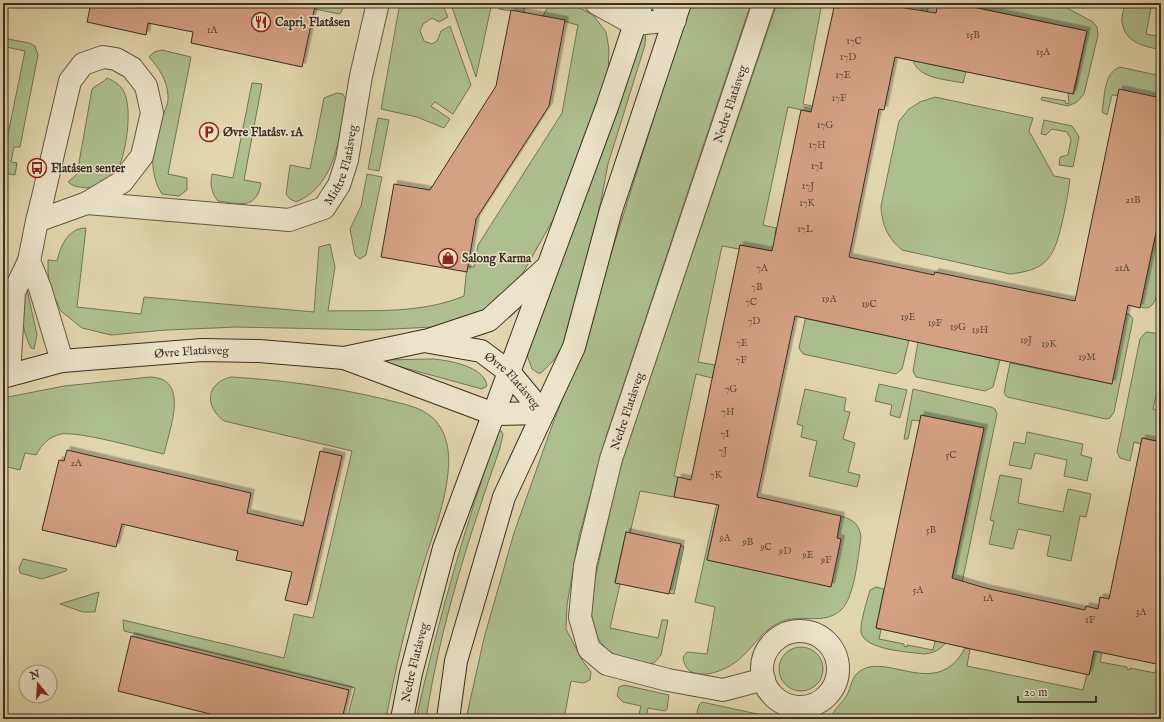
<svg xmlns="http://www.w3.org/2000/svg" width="1164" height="722" viewBox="0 0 1164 722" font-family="'IM FELL English',serif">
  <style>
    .green { fill: #adbf8f; stroke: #74765a }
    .building { fill: #d5a185; stroke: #3a2e25; filter: url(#shadow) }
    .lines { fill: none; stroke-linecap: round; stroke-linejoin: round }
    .street-casing { stroke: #645847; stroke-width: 24 }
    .secondary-casing { stroke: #3a2e25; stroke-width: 24 }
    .street { stroke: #ece4ca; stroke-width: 22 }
    .secondary { stroke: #ece4ca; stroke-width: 22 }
    .labels { text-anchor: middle; stroke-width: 3; stroke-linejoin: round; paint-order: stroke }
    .number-label { font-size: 10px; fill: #614b3d }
    .poi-label { font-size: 12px; font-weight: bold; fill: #3a2e25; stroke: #ece4ca; text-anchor: start }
    .street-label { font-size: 12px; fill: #3a2e25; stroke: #ece4ca }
  </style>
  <defs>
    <filter id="shadow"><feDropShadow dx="3.5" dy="-3.5" stdDeviation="0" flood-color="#0004"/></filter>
  </defs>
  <rect width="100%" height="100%" fill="#e2d6ae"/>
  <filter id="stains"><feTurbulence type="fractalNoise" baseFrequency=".005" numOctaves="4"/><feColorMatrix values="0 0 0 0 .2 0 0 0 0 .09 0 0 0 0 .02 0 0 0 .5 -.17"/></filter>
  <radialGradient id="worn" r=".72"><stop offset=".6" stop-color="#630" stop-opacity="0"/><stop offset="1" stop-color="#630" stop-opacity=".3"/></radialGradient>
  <g class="green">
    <path d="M301 3C310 3 337 0 343 7L341 13 339 14 315 9V6Z"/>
    <path d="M400 3H442L448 17 439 22 432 18 423 24 420 31 424 41 432 44 437 41 441 31 450 26 471 85 453 114 435 102 431 106 450 119 444 128 417 117 381 109Z"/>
    <path d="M453 3H469L491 7 476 77 452 7Z"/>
    <path d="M500 3H525L524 13 499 9Z"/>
    <path d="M554 3H570L593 15 606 32 609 49 608 74 568 193 523 273 495 304 474 316 451 325 432 327 374 330 237 327 166 330 111 335 82 328 61 311 50 287 48 273V260L57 261C61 245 68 228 86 228L77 307 141 314 144 297 314 312 319 247 330 244 335 267 328 311C373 310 421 314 464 296L467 266 474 267 478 245 562 113 578 25 543 16 546 10Z"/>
    <path d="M690 3H751L607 434 579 536 567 605 566 629 582 660 591 672 590 680 584 683 571 681 564 719H466L484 638 514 533 553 423 577 362Z"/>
    <path d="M777 3H822L803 104 859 116 849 120 788 107 763 225 776 228 775 234 786 236 782 253 740 245 739 249 722 246 698 362 715 365 714 368 718 369 716 374 713 373 712 378 696 374 674 476 678 477 674 497 640 491 630 533 626 532 615 582 620 584 610 628 658 638 662 620H668L661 655 654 663 644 665 621 659 607 650 597 637 589 607 619 469Z"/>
    <path d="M923 3H938L937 5 929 4 918 56 925 63 966 72 963 83C945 79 915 79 912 56Z"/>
    <path d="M954 3H1058L1093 22 1097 27 1098 35 1084 94 1077 102 1068 106 1041 100 1042 97 1066 101 1065 103 1069 104 1068 93 1074 94 1087 31Z"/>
    <path d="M1126 3H1152L1146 34 1161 37V50C1144 46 1125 43 1122 22 1121 17 1124 8 1126 3Z"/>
    <path d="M643 31 646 32 645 45 608 164 591 253 564 344 553 361 541 373H538L532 369 527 355Z"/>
    <path d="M8 39 29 43 35 46 38 55 20 147H14L11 162 17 163 15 175 3 173V159L25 51 6 47Z"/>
    <path d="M162 50 191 57 168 174 187 178V190L179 196 162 194C149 174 151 146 159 124 163 114 169 105 168 95 167 80 159 68 149 57L154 52Z"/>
    <path d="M1120 67 1161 76V98L1112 95 1107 115 1102 112C1105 97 1103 73 1120 67Z"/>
    <path d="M107 78C114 81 121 85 124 92 133 110 126 156 116 173 112 178 105 183 100 187L86 188 74 186 68 182 77 174 92 89C97 84 103 83 107 78Z"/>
    <path d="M252 83 262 84 244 180 261 183C257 210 239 204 218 201 211 192 210 185 212 174L233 178Z"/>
    <path d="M337 93 343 94 346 100C339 137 336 186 296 202L290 199 286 194 290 165 310 169 324 98Z"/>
    <path d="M935 97 1033 118 1029 131 1054 176 1070 179C1068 195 1065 211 1061 227 1053 260 1045 270 1010 274L902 250C887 237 882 225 881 206L899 121 909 109 920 102Z"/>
    <path d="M378 118 389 120 379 171 368 169Z"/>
    <path d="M1044 120 1072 126 1079 137 1073 167 1059 165 1060 157 1068 155 1071 139 1067 132 1052 129 1046 135 1041 134Z"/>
    <path d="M367 174 382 177 366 255 360 259 355 255 350 229 361 206Z"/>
    <path d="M1161 209C1161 228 1164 292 1152 305 1149 309 1145 308 1140 307Z"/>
    <path d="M819 255 807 319 909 340 902 369 896 374 803 354 799 348Z"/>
    <path d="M23 289H27L37 335 34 349 31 348C21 329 21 310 23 289Z"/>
    <path d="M1123 312 1130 315 1133 319 1114 412 1110 418 1106 419 1007 397 1004 393 1010 363 1112 384Z"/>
    <path d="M1146 332 1161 334V373L1153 409 1161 411V442L1142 438 1141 444 1134 442 1130 461 1120 458 1117 452 1140 339Z"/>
    <path d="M918 342 1000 360 993 387 985 391 916 377 913 371Z"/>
    <path d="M432 359C447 360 485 366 487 386L482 389 383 362 385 360Z"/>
    <path d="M150 377C191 378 169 430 164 454 142 449 79 431 61 434 49 437 42 444 36 455L25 453 20 470 3 466V398L64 386Z"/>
    <path d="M231 377C283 380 333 387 384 399 401 404 421 406 434 419 448 434 450 453 448 473 445 506 431 539 421 572 407 620 395 670 386 719H347L355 688 124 631 123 620 284 658 294 614 313 618 352 451 224 421C204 406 206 383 231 377Z"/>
    <path d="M879 384 907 390 900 418 890 415 892 405 875 401Z"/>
    <path d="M805 389 846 398 844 411 850 412 843 439 855 443 848 472 860 475 857 487 809 476 817 441 801 437 803 426 797 424Z"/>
    <path d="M913 389 991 407 995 409 997 414 951 636C944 646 938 653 924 654 909 652 864 650 861 632 860 622 867 601 870 590L876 587 884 589 876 628 881 630 879 639 904 644V646L907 647V645L933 650 935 641H939L984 428 921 415 920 421 912 420 908 439H904Z"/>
    <path d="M501 431 503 434 500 448C469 537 440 626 426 719H416C438 621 465 526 498 432Z"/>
    <path d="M1027 432 1083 444 1081 455 1092 458 1087 481 1064 476 1067 460 1035 453 1031 469 1009 465 1014 442 1025 444Z"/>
    <path d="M1000 475 1022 479 1018 503 1063 512 1068 489 1091 494 1086 517 1080 516 1071 561 1047 556 1051 536 1018 529 1013 549 989 544 994 521 990 520Z"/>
    <path d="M719 494 721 514 717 513 707 560 831 586 841 539 837 538 841 516C854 520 859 524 861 537 858 556 855 597 841 610 824 626 800 613 780 622 753 635 749 662 716 672 709 674 702 675 695 673 687 671 684 665 683 657L687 652 707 654 715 607 695 602Z"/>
    <path d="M680 546H684L674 594 669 593Z"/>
    <path d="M23 559 67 569 66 571 42 579 20 573 19 568Z"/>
    <path d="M99 592 95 612H83L60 604Z"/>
    <circle cx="801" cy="669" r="22"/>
    <path d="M965 648 970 649 967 666 1083 690 1087 674H1089L1094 651 1102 653 1100 662 1127 667V669L1130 670V668L1155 673 1157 664 1161 665V719H831C833 709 842 704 847 695 851 687 852 676 860 671 888 652 937 701 965 648Z"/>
    <path d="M624 685 669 695 667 709 665 711 648 708 646 719H638L641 706 623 702 617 696 619 687Z"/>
    <path d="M702 702 780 719H712L699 716 697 712 699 705Z"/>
  </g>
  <g class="building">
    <path d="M91 3H301L315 6 302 67 191 43 193 32 148 23 146 35 87 22Z"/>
    <path d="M835 3H887V5L936 13 938 3H954L1087 31 1073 94 895 57 884 110 879 109 849 257 934 275 935 272 1075 301 1119 89 1161 98V209L1140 308 1128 305 1112 384 795 316 757 497 841 516 837 538 841 539 831 587 707 560 719 505 674 497 678 477 691 480 740 245 772 251 801 110 811 112Z"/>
    <path d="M511 10 565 20 549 106 476 219 467 272 381 257 394 184 430 190 496 86Z"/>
    <path d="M921 415 984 428 952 578 985 588 1085 610 1086 606 1098 609 1100 597 1109 599 1142 438 1161 442V665L1094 651 1089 675 876 628Z"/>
    <path d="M67 450 251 493 247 513 303 526 320 451 342 456 307 605 285 600 292 572 236 560 238 551 122 524 116 547 42 530 59 460 64 461Z"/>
    <path d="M626 532 681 544 669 594 615 583Z"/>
    <path d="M131 636 349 690 342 719H230L118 691Z"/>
  </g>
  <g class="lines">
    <g class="street-casing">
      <g id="street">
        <path d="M596 3 634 24 675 20 662 3"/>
        <path id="s1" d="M87 203 289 220 324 208 339 185 347 160 361 76 378 3"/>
        <path d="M29 261 40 288 62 361"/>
        <path d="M9 375 14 292 29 261 37 221 43 197 70 81 83 64 103 57 116 59 132 68 146 86 152 113 142 156 122 182 87 203 37 221"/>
        <circle cx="800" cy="669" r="38"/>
        <path id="s2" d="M764 679 723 690 668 680 607 664 589 649 580 617 585 566 611 459 764 3"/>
      </g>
    </g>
    <g class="secondary-casing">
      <g id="secondary">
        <path d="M426 341 489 320 545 269"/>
        <path d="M344 358 494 414 543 413"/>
        <path id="s3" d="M3 377 62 361 202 350 259 351 344 358 424 341 481 351 509 372 543 413"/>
        <path id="s4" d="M402 719 411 673 444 548 607 107 642 3"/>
        <path d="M448 719 456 661 504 497 574 347 611 210 680 3"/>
      </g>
    </g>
    <use href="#street" class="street"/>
    <use href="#secondary" class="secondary"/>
  </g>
  <defs>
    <g id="restaurant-ring" transform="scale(1)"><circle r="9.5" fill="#ece4ca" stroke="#8f2418" stroke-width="1.5"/><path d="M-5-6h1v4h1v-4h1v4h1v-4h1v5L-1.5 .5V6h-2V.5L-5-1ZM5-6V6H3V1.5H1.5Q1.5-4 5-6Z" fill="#8f2418"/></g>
    <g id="parking-ring" transform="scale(1)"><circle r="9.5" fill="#ece4ca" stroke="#8f2418" stroke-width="1.5"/><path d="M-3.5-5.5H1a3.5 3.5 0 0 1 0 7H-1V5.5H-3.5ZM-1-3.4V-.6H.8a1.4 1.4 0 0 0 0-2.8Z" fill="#8f2418"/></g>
    <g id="bus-ring" transform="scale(1)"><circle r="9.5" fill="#ece4ca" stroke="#8f2418" stroke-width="1.5"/><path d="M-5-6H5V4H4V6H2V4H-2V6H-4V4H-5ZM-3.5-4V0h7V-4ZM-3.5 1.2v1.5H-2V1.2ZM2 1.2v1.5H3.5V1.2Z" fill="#8f2418"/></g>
    <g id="shop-ring" transform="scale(1)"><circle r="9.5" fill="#ece4ca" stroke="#8f2418" stroke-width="1.5"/><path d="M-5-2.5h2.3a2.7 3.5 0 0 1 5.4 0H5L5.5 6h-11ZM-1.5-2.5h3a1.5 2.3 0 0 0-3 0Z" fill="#8f2418"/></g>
  </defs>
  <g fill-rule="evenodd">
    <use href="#restaurant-ring" x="261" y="22"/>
    <use href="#parking-ring" x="209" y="132"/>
    <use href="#bus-ring" x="37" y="168"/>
    <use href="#shop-ring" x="448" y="258"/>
  </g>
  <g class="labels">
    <g class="number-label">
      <text x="212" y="33">1A</text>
      <text x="973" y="38">15B</text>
      <text x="854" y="44">17C</text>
      <text x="1043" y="55">15A</text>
      <text x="848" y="60">17D</text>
      <text x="843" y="78">17E</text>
      <text x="839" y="101">17F</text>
      <text x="825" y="128">17G</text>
      <text x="817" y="148">17H</text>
      <text x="817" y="169">17I</text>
      <text x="808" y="189">17J</text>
      <text x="1133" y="203">21B</text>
      <text x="807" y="206">17K</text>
      <text x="805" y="232">17L</text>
      <text x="762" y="271">7A</text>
      <text x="1122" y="271">21A</text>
      <text x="757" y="290">7B</text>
      <text x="829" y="302">19A</text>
      <text x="751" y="305">7C</text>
      <text x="869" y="307">19C</text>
      <text x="908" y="320">19E</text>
      <text x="754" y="324">7D</text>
      <text x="935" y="326">19F</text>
      <text x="958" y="330">19G</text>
      <text x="980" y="333">19H</text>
      <text x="1026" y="343">19J</text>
      <text x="742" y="346">7E</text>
      <text x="1049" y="347">19K</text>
      <text x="1087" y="360">19M</text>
      <text x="741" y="363">7F</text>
      <text x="731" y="392">7G</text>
      <text x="728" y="415">7H</text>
      <text x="725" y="437">7I</text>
      <text x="723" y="454">7J</text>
      <text x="951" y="458">5C</text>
      <text x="76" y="466">2A</text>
      <text x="716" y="478">7K</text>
      <text x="931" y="533">5B</text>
      <text x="725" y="541">9A</text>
      <text x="748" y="545">9B</text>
      <text x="766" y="550">9C</text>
      <text x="785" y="554">9D</text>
      <text x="808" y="558">9E</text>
      <text x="826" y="563">9F</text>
      <text x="918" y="593">5A</text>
      <text x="988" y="601">1A</text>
      <text x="1141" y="615">3A</text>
      <text x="1090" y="623">1F</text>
    </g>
    <g class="poi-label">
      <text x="275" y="26">Capri, Flatåsen</text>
      <text x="223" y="136">Øvre Flatåsv. 1A</text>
      <text x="51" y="172">Flatåsen senter</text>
      <text x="462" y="262">Salong Karma</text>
    </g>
    <g class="street-label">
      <text dy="4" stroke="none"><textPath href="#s2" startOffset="754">Nedre Flatåsveg</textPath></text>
      <text dy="4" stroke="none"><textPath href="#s1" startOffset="287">Midtre Flatåsveg</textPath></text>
      <text dy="4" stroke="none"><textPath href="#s3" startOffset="191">Øvre Flatåsveg</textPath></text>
      <text dy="4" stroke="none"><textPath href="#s3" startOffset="527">Øvre Flatåsveg</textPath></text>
      <text dy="4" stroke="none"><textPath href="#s2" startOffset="430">Nedre Flatåsveg</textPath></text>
      <text dy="4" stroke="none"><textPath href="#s4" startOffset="58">Nedre Flatåsveg</textPath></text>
    </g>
  </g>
  <rect width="1164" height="722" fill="none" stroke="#e2d6ae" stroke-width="16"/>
  <rect x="4" y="4" width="1156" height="714" fill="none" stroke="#3a2e25" stroke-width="2"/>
  <rect x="8" y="8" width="1148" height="706" fill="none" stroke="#3a2e25"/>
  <g transform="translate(38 684) rotate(342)"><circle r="19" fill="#ece4ca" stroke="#a59b88"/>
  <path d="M0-3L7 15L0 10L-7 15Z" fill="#8f2418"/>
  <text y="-6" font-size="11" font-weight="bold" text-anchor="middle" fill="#3a2e25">N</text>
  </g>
  <path d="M1018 696v6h78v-6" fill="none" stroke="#3a2e25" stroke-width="2"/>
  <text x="1024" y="696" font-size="12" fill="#3a2e25" stroke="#ece4ca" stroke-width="3" paint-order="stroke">20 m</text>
  <rect width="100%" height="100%" filter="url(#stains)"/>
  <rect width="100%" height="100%" fill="url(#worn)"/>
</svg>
